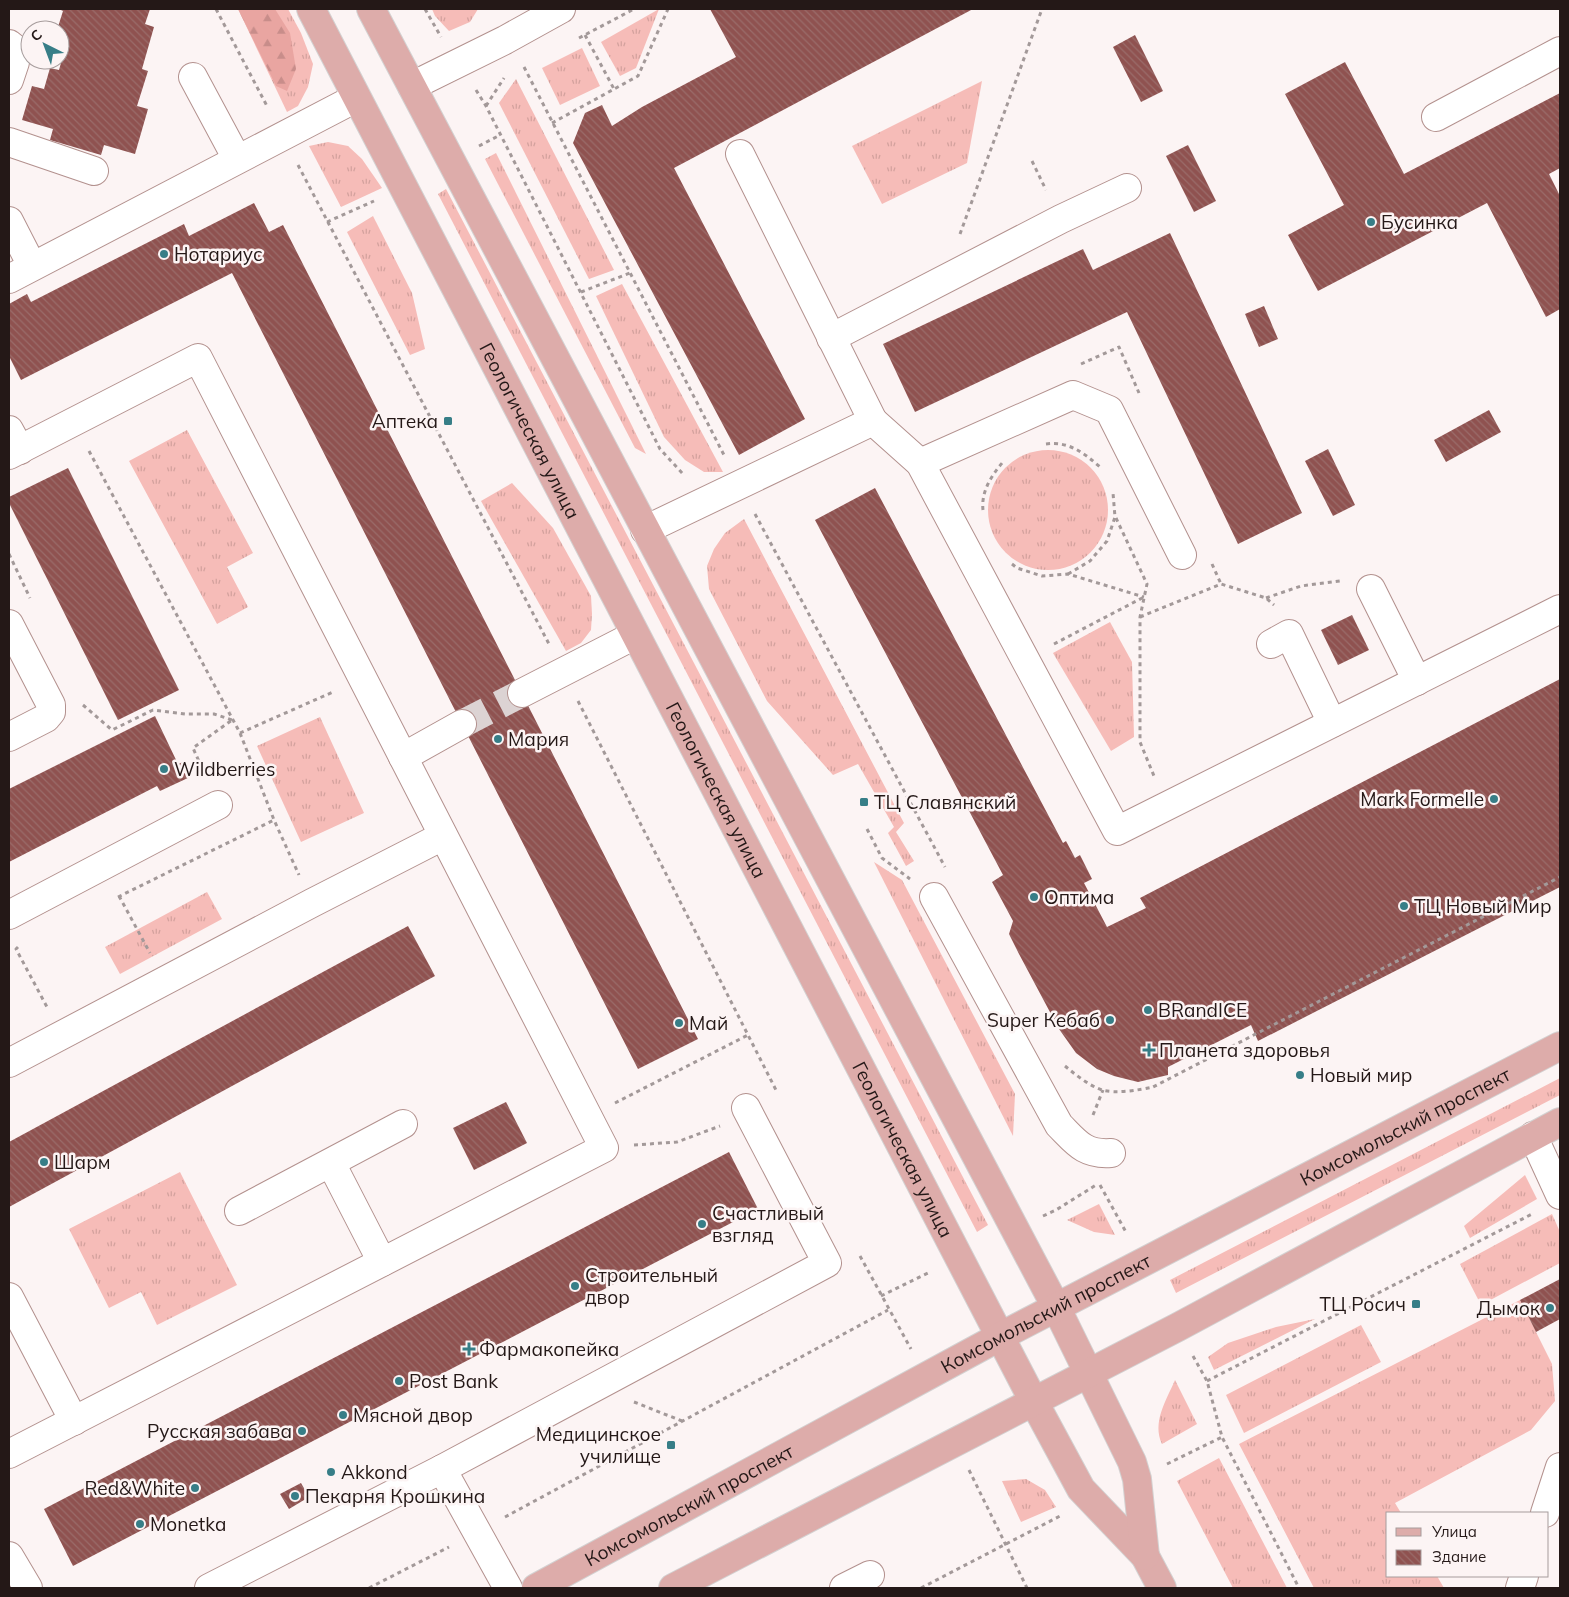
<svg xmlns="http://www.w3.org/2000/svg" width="1569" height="1597" viewBox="0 0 1569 1597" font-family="Mulish,sans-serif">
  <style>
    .grass { fill: url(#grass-tufts) }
    .forest { fill: url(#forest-firs) }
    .building { fill: url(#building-back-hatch) }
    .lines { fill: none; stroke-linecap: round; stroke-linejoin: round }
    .minor-tunnel { stroke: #dcd3d3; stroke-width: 28; stroke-dasharray: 28 14; stroke-linecap: butt }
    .minor-casing { stroke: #b3918e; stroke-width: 30 }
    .major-casing { stroke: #d3d1d1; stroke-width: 30 }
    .path { stroke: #a39999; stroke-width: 3; stroke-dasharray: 4 4; stroke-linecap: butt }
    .minor { stroke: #fff; stroke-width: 28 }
    .major { stroke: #ddacaa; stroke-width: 28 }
    .poi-dot { fill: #377e87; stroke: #fcf4f4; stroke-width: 2 }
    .labels { text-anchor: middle; stroke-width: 5; stroke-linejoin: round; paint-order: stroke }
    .poi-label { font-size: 19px; fill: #241817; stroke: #fcf4f4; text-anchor: start }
    .street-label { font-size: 19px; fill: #241817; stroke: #fcf4f4 }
  </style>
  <defs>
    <pattern id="grass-tufts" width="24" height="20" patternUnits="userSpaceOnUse" patternTransform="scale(1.25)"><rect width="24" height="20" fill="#f6bcb8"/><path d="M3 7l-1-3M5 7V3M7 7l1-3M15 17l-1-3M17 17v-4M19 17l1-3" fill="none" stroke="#d3a19d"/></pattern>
    <pattern id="forest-firs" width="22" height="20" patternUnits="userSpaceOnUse" patternTransform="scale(1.25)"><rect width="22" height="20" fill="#e9a5a1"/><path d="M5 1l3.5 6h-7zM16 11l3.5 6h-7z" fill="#c88d8a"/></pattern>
    <pattern id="building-back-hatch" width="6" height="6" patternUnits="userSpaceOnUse" patternTransform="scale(1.25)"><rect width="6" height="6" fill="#8f5250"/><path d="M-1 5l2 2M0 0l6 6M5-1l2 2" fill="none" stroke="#9a6c6a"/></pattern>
  </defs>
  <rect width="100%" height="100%" fill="#fcf4f4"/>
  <g class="grass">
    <path d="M238 9H288L301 33 313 64 308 87 298 106 287 112Z"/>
    <path d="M432 9H478L470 22 449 31 435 16Z"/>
    <path d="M659 9 636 68 620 76 601 42Z"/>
    <path d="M582 48 600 86 560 105 542 68Z"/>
    <path d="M516 79 614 270 589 279 499 103Z"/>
    <path d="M982 81 967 163 882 204 852 146Z"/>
    <path d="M328 142 348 146 362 159 382 188 341 207 309 146Z"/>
    <path d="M496 153 646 454 635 448 485 159Z"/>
    <path d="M446 189 988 1225 977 1232 438 194Z"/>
    <path d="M373 216 412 293 425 349 410 355 347 232Z"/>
    <path d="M622 284 723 472H704L685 460 664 437 596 296Z"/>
    <path d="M187 430 253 553 227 567 248 607 217 624 129 461Z"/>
    <circle cx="1048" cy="510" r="60"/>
    <path d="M512 483 553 528 591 596 592 614 591 630 581 643 566 651 481 501Z"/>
    <path d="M744 519 904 823 896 832 914 861 906 866 888 833 894 827 858 764 833 775 767 701 709 589 707 566 714 549 725 533Z"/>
    <path d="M1110 622 1132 662 1134 737 1111 751 1053 653Z"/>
    <path d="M320 717 364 813 301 842 257 746Z"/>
    <path d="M874 862 902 880 1015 1094 1013 1136Z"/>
    <path d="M207 892 222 919 120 974 105 947Z"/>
    <path d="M1560 1078V1095L1176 1293 1170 1280Z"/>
    <path d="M180 1172 237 1285 157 1325 141 1292 109 1308 69 1229Z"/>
    <path d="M1525 1175 1537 1199 1470 1238 1464 1226Z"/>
    <path d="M1099 1204 1115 1235 1094 1232 1067 1220Z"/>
    <path d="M1552 1214 1560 1232V1263L1481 1305 1460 1264Z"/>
    <path d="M1520 1300 1552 1364 1555 1401 1531 1430 1395 1503 1401 1513H1388V1576H1437L1444 1588H1314L1239 1444Z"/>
    <path d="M1315 1319 1214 1370 1208 1357 1228 1343 1276 1327Z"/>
    <path d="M1361 1325 1381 1362 1244 1433 1226 1395Z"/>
    <path d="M1175 1380 1197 1424 1162 1444C1152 1422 1166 1401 1175 1380Z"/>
    <path d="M1219 1458 1287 1588H1233L1177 1481Z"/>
    <path d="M1026 1479 1045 1490 1056 1507 1021 1522 1002 1481Z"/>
  </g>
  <path class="forest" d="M238 9H275L290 33 296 69 287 91 276 86Z"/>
  <g class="building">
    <path d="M59 9H150L145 24 154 27 142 69 148 71 137 106 148 109 135 154 104 145 101 155 50 140 53 129 22 120 32 86 44 89 50 68 59 70 66 45 60 43V30H57L63 11Z"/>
    <path d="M710 9H973L674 168 805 419 739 455 573 143 585 113 602 105 612 126 642 107 736 57Z"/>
    <path d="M1135 35 1163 91 1141 102 1113 47Z"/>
    <path d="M1345 62 1404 174 1560 93V168L1549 174 1560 196V309L1546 317 1487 203 1318 291 1288 235 1344 205 1285 94Z"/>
    <path d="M1188 145 1216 201 1194 212 1166 156Z"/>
    <path d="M254 203 269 232 283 225 698 1039 638 1069 232 273 21 380 9 356V304L27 294 31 302 184 224 189 236Z"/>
    <path d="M1170 233 1302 513 1238 544 1127 312 915 412 883 344 1083 249 1093 270Z"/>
    <path d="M1264 306 1278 339 1259 347 1245 314Z"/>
    <path d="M1489 410 1501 432 1446 462 1434 440Z"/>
    <path d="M1328 449 1355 505 1333 516 1305 461Z"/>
    <path d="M68 468 179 690 118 720 9 503V497Z"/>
    <path d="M875 488 1063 843 1066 841 1075 858 1080 855 1092 879 1084 883 1107 927 1146 908 1140 898 1560 679V887L1258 1041 1251 1025 1168 1067V1075L1138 1082 1114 1076 1097 1069 1076 1053 1059 1029 1019 954 1009 934 1013 921 992 882 1003 875 815 520Z"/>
    <path d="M1352 615 1369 650 1338 665 1321 630Z"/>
    <path d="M155 716 178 764 183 762 190 777 160 791 157 786 9 862V789Z"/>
    <path d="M408 926 435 976 9 1207V1142Z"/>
    <path d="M506 1102 527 1143 474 1170 453 1128Z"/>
    <path d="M729 1152 758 1209 73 1566 44 1509Z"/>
    <path d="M1560 1279V1319L1536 1332 1520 1300Z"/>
    <path d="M301 1483 309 1497 289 1509 280 1494Z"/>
  </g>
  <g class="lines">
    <path class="minor-tunnel" d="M462 724 522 693"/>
    <g class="minor-casing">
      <g id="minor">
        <path d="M9 44 14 48 15 62 9 80"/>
        <path d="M193 77 237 159"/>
        <path d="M412 86 505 40 561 9"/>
        <path d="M1436 117 1560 51"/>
        <path d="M9 142 94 171"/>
        <path d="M740 154 873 421"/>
        <path d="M9 221 32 266"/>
        <path d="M9 279 356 98"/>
        <path d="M831 338 1061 219 1127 188"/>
        <path d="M9 430 20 450"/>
        <path d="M9 455 198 358 604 1148 9 1454"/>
        <path d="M920 463 1073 395 1109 410 1182 555"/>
        <path d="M645 530 873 421 920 463 1117 831 1560 609"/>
        <path d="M1371 589 1417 681"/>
        <path d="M9 624 51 705V712L46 718 9 737"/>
        <path d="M1271 644 1289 634 1332 723"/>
        <path d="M522 693 635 635"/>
        <path d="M403 757 462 724"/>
        <path d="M934 897 1059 1125C1076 1142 1084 1155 1111 1153"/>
        <path d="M9 915 218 805"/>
        <path d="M9 1063 312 903 443 836"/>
        <path d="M1533 1136 1560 1195"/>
        <path d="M331 1163 382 1262"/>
        <path d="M239 1211 403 1124"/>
        <path d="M9 1297 74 1421"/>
        <path d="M442 1469 508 1588"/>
        <path d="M1545 1513 1560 1467"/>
        <path d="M9 1556 28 1588"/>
        <path d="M209 1588 442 1469 827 1263 746 1108"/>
        <path d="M844 1588 870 1575"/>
        <path d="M1520 1588 1524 1576"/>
      </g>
    </g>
    <g class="major-casing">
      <g id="major">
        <path id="s1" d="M311 9 1034 1402 1081 1489 1145 1556 1162 1588"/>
        <path d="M371 9 1056 1307 1132 1462 1137 1479 1145 1556"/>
        <path id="s2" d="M536 1588 1001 1336 1560 1046"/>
        <path d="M673 1588 1178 1327 1560 1122"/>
      </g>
    </g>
    <g class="path">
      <path d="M216 9 268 108"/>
      <path d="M425 9 441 37"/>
      <path d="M585 35 614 89"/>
      <path d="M579 38 634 9"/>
      <path d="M524 67 725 457"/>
      <path d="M476 90 486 106 660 449 684 475"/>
      <path d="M486 106 504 78"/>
      <path d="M552 123 638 76 668 9"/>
      <path d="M479 146 500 135"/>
      <path d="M1032 161 1046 190"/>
      <path d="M298 165 549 644"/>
      <path d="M327 222 374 201"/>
      <path d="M960 234 1042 9"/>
      <path d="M581 292 630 273"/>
      <path d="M1081 364 1119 347 1139 393"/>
      <path d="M1046 444C1069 441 1084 453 1100 467"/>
      <path d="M89 451 240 733 274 820 299 875"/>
      <path d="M983 510C981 492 991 476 1003 462"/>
      <path d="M755 514 945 867"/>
      <path d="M1116 518 1147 584 1140 617V742L1154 776"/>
      <path d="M9 554 30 598"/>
      <path d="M1012 564 1017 568 1042 576 1068 574 1144 597"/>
      <path d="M1212 564 1221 584"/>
      <path d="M1068 574 1090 561 1107 541 1115 517 1113 493"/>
      <path d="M1266 598 1301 586 1340 581"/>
      <path d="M1140 617 1221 584 1266 598 1274 605"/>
      <path d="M1054 644 1144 597"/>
      <path d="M578 701 777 1092"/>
      <path d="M83 705 112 730 153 710 185 714H214L232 720"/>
      <path d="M240 733 333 692"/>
      <path d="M205 775 193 748 232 720"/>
      <path d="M867 829 882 858 910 879"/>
      <path d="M119 896 150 953"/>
      <path d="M118 897 274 820"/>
      <path d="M18 947 16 949 47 1007"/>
      <path d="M1065 1066C1076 1075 1088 1085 1102 1090 1116 1094 1139 1090 1153 1087L1560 877"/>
      <path d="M615 1103 748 1035"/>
      <path d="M1093 1115 1103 1090"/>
      <path d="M634 1145 677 1142 720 1126"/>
      <path d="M1100 1185 1127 1234"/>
      <path d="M1043 1216 1056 1210 1096 1185"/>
      <path d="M860 1256 911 1349"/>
      <path d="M881 1296 930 1272"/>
      <path d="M1193 1356 1207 1381 1222 1437 1299 1588"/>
      <path d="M1207 1381 1534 1213"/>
      <path d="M634 1402 682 1421"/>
      <path d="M1167 1464 1222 1437"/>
      <path d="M969 1470 1027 1588"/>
      <path d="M505 1517 888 1310"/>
      <path d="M369 1588 449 1547"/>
      <path d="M921 1588 1062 1515"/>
    </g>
    <use href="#minor" class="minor"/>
    <use href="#major" class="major"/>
  </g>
  <g class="poi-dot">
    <circle cx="1371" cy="222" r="5"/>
    <circle cx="164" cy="254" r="5"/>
    <rect x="443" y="416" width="10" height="10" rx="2.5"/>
    <circle cx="498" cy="739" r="5"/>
    <circle cx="164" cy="769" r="5"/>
    <circle cx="1494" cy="799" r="5"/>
    <rect x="859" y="797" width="10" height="10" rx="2.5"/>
    <circle cx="1034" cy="897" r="5"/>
    <circle cx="1404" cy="906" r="5"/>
    <circle cx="1148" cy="1010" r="5"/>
    <circle cx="1110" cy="1020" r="5"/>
    <circle cx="679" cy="1023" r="5"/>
    <path d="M1146.5 1042.5h5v5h5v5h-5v5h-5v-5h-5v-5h5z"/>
    <circle cx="1300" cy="1075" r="5"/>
    <circle cx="44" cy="1162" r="5"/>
    <circle cx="702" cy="1224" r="5"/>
    <circle cx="575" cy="1286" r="5"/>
    <rect x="1411" y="1299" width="10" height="10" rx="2.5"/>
    <circle cx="1550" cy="1308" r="5"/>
    <path d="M466.5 1341.5h5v5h5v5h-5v5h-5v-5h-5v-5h5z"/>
    <circle cx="399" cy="1381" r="5"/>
    <circle cx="343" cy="1415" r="5"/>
    <circle cx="302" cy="1431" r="5"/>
    <rect x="666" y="1440" width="10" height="10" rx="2.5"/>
    <circle cx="331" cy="1472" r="5"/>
    <circle cx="195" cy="1488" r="5"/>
    <circle cx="295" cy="1496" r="5"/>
    <circle cx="140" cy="1524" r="5"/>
  </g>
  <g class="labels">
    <g class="poi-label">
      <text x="1381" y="229">Бусинка</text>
      <text x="174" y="261">Нотариус</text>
      <text x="438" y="428" text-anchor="end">Аптека</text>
      <text x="508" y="746">Мария</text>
      <text x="174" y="776">Wildberries</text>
      <text x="1484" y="806" text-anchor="end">Mark Formelle</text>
      <text x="874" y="809">ТЦ Славянский</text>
      <text x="1044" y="904">Оптима</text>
      <text x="1414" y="913">ТЦ Новый Мир</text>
      <text x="1158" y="1017">BRandICE</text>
      <text x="1100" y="1027" text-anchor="end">Super Кебаб</text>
      <text x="689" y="1030">Май</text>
      <text x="1159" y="1057">Планета здоровья</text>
      <text x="1310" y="1082">Новый мир</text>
      <text x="54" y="1169">Шарм</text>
      <text x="712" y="1220">Счастливый<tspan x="712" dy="22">взгляд</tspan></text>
      <text x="585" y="1282">Строительный<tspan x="585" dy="22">двор</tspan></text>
      <text x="1406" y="1311" text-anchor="end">ТЦ Росич</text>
      <text x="1540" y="1315" text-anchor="end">Дымок</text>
      <text x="479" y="1356">Фармакопейка</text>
      <text x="409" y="1388">Post Bank</text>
      <text x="353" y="1422">Мясной двор</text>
      <text x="292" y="1438" text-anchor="end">Русская забава</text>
      <text x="661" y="1441" text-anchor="end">Медицинское<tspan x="661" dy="22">училище</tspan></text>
      <text x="341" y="1479">Akkond</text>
      <text x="185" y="1495" text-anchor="end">Red&amp;White</text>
      <text x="305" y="1503">Пекарня Крошкина</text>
      <text x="150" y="1531">Monetka</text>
    </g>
    <g class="street-label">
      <text dy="7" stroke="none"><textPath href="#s1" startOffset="475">Геологическая улица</textPath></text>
      <text dy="7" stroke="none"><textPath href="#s1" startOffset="880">Геологическая улица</textPath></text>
      <text dy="7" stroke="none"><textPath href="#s2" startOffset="984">Комсомольский проспект</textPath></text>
      <text dy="7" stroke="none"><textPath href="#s1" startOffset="1285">Геологическая улица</textPath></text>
      <text dy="7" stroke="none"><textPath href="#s2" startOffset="579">Комсомольский проспект</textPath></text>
      <text dy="7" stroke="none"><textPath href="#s2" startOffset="174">Комсомольский проспект</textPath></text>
    </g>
  </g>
  <rect width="1569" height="1597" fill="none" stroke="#241817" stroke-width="20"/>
  <rect x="1386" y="1512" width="162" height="65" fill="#fcf4f4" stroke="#a69c9c"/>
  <rect x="1396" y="1528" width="25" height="8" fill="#ddacaa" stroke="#a69c9c"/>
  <text x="1432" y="1537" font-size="15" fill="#241817">Улица</text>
  <rect x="1396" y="1550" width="25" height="15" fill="url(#building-back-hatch)" stroke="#a69c9c"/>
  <text x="1432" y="1562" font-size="15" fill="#241817">Здание</text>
  <g transform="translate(45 45) rotate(318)"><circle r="24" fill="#fcf4f4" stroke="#a69c9c"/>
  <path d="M0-4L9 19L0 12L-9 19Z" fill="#377e87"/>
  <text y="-8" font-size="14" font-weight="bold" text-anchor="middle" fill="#241817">С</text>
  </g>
</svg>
